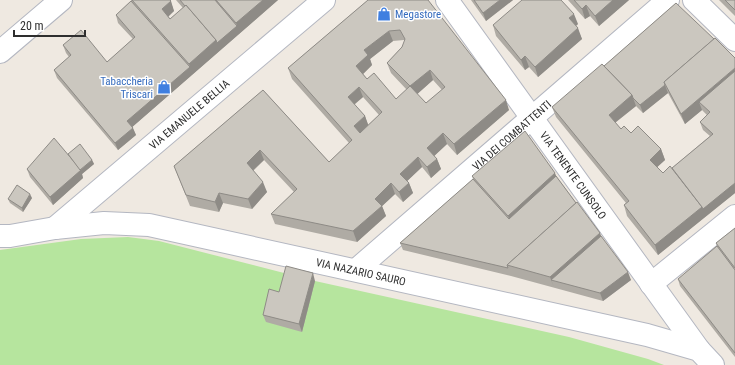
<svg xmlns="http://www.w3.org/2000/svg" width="735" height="365" viewBox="0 0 735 365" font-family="'Roboto Condensed',sans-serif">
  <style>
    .green { fill: #b6e59e }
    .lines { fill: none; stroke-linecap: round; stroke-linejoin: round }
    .street-casing { stroke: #b4b7c1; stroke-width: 24 }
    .secondary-casing { stroke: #b4b7c1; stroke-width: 24 }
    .street { stroke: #fff; stroke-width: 22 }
    .secondary { stroke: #fff; stroke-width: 22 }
    .wall { fill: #afaba4; fill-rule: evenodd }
    .shaded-wall { fill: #8e8b86 }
    .building { fill: #cbc7bf; stroke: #8e8b86; fill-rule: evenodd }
    .labels { text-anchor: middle; stroke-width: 3; stroke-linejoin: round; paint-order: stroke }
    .shop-label { font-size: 11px; fill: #366cbe; stroke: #fff; text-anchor: start }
    .street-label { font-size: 11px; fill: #2e2e2e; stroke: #fff }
  </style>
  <rect width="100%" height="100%" fill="#efe9e1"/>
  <path class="green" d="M128 237 159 241 315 281 569 337 648 359 664 365H0V250L81 239Z"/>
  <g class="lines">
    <g class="street-casing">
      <g id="street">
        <path id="s1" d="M447 0 699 350"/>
        <path d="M694 0 735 40"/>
        <path d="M0 52 61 0"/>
        <path id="s2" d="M55 228 324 0"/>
        <path id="s3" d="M356 270 668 0"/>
        <path d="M651 284 735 216"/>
      </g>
    </g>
    <g class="secondary-casing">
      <g id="secondary">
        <path id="s4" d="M0 236H10L55 228 104 223 149 225 647 335 699 350 713 365"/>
      </g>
    </g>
    <use href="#street" class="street"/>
    <use href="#secondary" class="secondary"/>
  </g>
  <g class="wall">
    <path d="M131 0H170L174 11 168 16 170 19 183 8 176 0H278L132 127 136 135 118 150 57 78 54 70 69 57 66 53 63 45 107 62 133 39 118 23 116 15 131 1Z"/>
    <path d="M368 0 509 110 457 155 447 144 434 156 437 159 441 169 431 178 422 167 407 181 409 183 413 193 403 202 395 194 382 206 386 216 357 242 275 224 271 214 294 192 264 160 253 171 267 192 252 209 223 203 219 212 190 206 174 166 263 90 329 162 349 143 292 79 288 68ZM404 40 405 41 402 47 387 63 391 73 407 90 396 99 367 79 363 74 372 65 370 59 393 41ZM433 80 442 90 426 103 417 94ZM363 97 379 115 368 125 365 116 354 105Z"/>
    <path d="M471 0H513L486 21Z"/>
    <path d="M568 0H629L599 26 590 16 585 19Z"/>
    <path d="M719 0H735V16Z"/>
    <path d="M676 3 735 193 658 255 627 216 624 205 626 203 556 117 552 107 604 66ZM668 93 685 124 702 110 707 115 700 122 703 130 710 136 672 168 663 173 657 167 665 160 661 149 631 133 621 129 615 123 636 106 643 113Z"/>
    <path d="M578 24 576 26 582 39 538 77 529 67 525 70 496 36 493 25Z"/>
    <path d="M68 154 92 160 94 164 82 174 83 178 53 205 30 177 27 169Z"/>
    <path d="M472 176H556L601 236 631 280 603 301 511 276 403 250 400 243 473 179Z"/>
    <path d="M32 198 23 212 10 203 8 199Z"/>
    <path d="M735 228V357L680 286 678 279 717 246 716 243Z"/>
    <path d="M315 281 302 332 266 322 263 315Z"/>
  </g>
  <g class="shaded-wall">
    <path d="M263 0H278L130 129 127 121 190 67 189 64 216 40 237 26 236 23Z"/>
    <path d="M500 0H513L486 21 483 13Z"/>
    <path d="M613 0H629L599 26 595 16Z"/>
    <path d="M171 1 174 11 166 19 162 9Z"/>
    <path d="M586 5 590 16 585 19 582 9Z"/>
    <path d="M574 14 578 24 573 28 569 18Z"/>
    <path d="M578 28 582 39 538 77 535 67Z"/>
    <path d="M389 31 393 41 370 59 372 65 360 77 356 66 364 50Z"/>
    <path d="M525 56 529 67 525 70 521 60Z"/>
    <path d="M735 68V81L699 102 702 110 685 124 681 114Z"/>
    <path d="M430 70 433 80 414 97 410 86Z"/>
    <path d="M665 85 668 93 643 113 640 105Z"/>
    <path d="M359 87 363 97 351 107 348 97Z"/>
    <path d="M632 95 636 106 612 125 609 115Z"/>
    <path d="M506 100 509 110 457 155 454 144Z"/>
    <path d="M365 116 369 127 358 136 354 126Z"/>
    <path d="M133 128 136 135 118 150 115 143Z"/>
    <path d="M443 133 447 144 431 159 427 148Z"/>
    <path d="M661 149 665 160 654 170 650 160Z"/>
    <path d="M260 150 264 160 250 173 247 163Z"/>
    <path d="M418 157 422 167 404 184 400 174Z"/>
    <path d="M437 159 441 169 431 178 427 167Z"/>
    <path d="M92 160 94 164 82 174 83 178 53 205 50 197Z"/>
    <path d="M555 173 559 183 512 226 508 216Z"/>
    <path d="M263 182 267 192 252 209 248 199Z"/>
    <path d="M391 183 395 194 379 209 375 199Z"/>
    <path d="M409 183 413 193 403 202 399 192Z"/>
    <path d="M735 183V193L658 255 655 245 702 207Z"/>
    <path d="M219 193 223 203 219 212 215 202Z"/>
    <path d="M30 194 32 198 23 212 22 208Z"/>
    <path d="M382 206 386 216 357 242 353 231Z"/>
    <path d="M600 233 604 244 551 280 554 287 550 277Z"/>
    <path d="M628 272 631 280 603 301 600 293Z"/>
    <path d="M313 273 315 281 302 332 299 324Z"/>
  </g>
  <g class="building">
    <path d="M132 0H170L171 1 162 9 170 19 186 5 216 40 189 64Z"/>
    <path d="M180 0H215L237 26 217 43 216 40 186 5 185 6Z"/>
    <path d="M216 0H263L236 23Z"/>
    <path d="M368 0H428L506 100 454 144 443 133 427 148 437 159 427 167 418 157 400 174 409 183 399 192 391 183 375 199 382 206 353 231 271 214 297 189 260 150 247 163 263 182 248 199 219 193 215 202 186 195 174 166 263 90 329 162 352 140 288 68ZM400 30 405 39 402 47 387 63 410 86 430 70 445 87 426 103 410 86 396 99 374 73 367 79 356 66 368 55 364 50 389 31ZM359 87 382 112 360 133 354 126 365 116 348 97Z"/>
    <path d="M474 0H500L483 13Z"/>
    <path d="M522 0H561L574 14 569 18 578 28 535 67 525 56 521 60 493 25Z"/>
    <path d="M574 0H613L595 16 586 5 582 9Z"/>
    <path d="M725 0H735V10Z"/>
    <path d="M131 1 190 67 127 121 133 128 115 143 54 70 71 55 63 45 81 30 107 62 135 37 116 15Z"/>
    <path d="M676 3 714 39 664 82 665 85 640 105 633 98 632 95 604 66Z"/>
    <path d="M715 38 735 58V68L681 114 664 82Z"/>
    <path d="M602 64 632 95 609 115 621 129 624 126 631 133 638 126 661 149 650 160 663 173 670 166 702 207 655 245 624 205 629 201 552 107Z"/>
    <path d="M735 71V183L703 209 702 207 672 168 713 134 700 122 710 112 699 102Z"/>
    <path d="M525 131 555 173 508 216 472 176Z"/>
    <path d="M54 138 81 170 50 197 27 169Z"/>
    <path d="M80 144 92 160 80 170 68 154Z"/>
    <path d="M556 176 576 203 507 265 508 268 400 243 473 179 509 219Z"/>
    <path d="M17 185 30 194 22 208 8 199Z"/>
    <path d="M577 202 600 233 550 277 507 265Z"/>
    <path d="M735 228V268L716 243Z"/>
    <path d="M601 236 628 272 600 293 551 280Z"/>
    <path d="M717 246 735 270V353L678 279Z"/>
    <path d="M286 266 313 273 299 324 263 315 269 289 279 292Z"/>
  </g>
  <defs>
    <g id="shop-bare" transform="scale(1.08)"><path d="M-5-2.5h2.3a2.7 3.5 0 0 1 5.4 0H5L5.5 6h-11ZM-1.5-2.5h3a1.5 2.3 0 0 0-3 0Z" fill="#3f7fe0" stroke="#fff" stroke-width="2.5" paint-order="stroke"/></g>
  </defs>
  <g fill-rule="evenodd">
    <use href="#shop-bare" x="384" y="14"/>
    <use href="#shop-bare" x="164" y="87"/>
  </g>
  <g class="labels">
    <g class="shop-label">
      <text x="395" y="18">Megastore</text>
      <text x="153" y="85" text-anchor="end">Tabaccheria<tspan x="153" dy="13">Triscari</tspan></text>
    </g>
    <g class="street-label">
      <text dy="4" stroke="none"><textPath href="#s2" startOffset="176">VIA EMANUELE BELLIA</textPath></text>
      <text dy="4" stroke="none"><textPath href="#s3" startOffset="206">VIA DEI COMBATTENTI</textPath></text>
      <text dy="4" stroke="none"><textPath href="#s1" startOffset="216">VIA TENENTE CUNSOLO</textPath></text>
      <text dy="4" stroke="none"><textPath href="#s4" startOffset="367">VIA NAZARIO SAURO</textPath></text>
    </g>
  </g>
  <path d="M14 30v6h71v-6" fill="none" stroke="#2e2e2e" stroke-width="2"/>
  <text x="20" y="30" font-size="12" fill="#2e2e2e" stroke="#ffffff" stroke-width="3" paint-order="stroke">20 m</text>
</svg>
